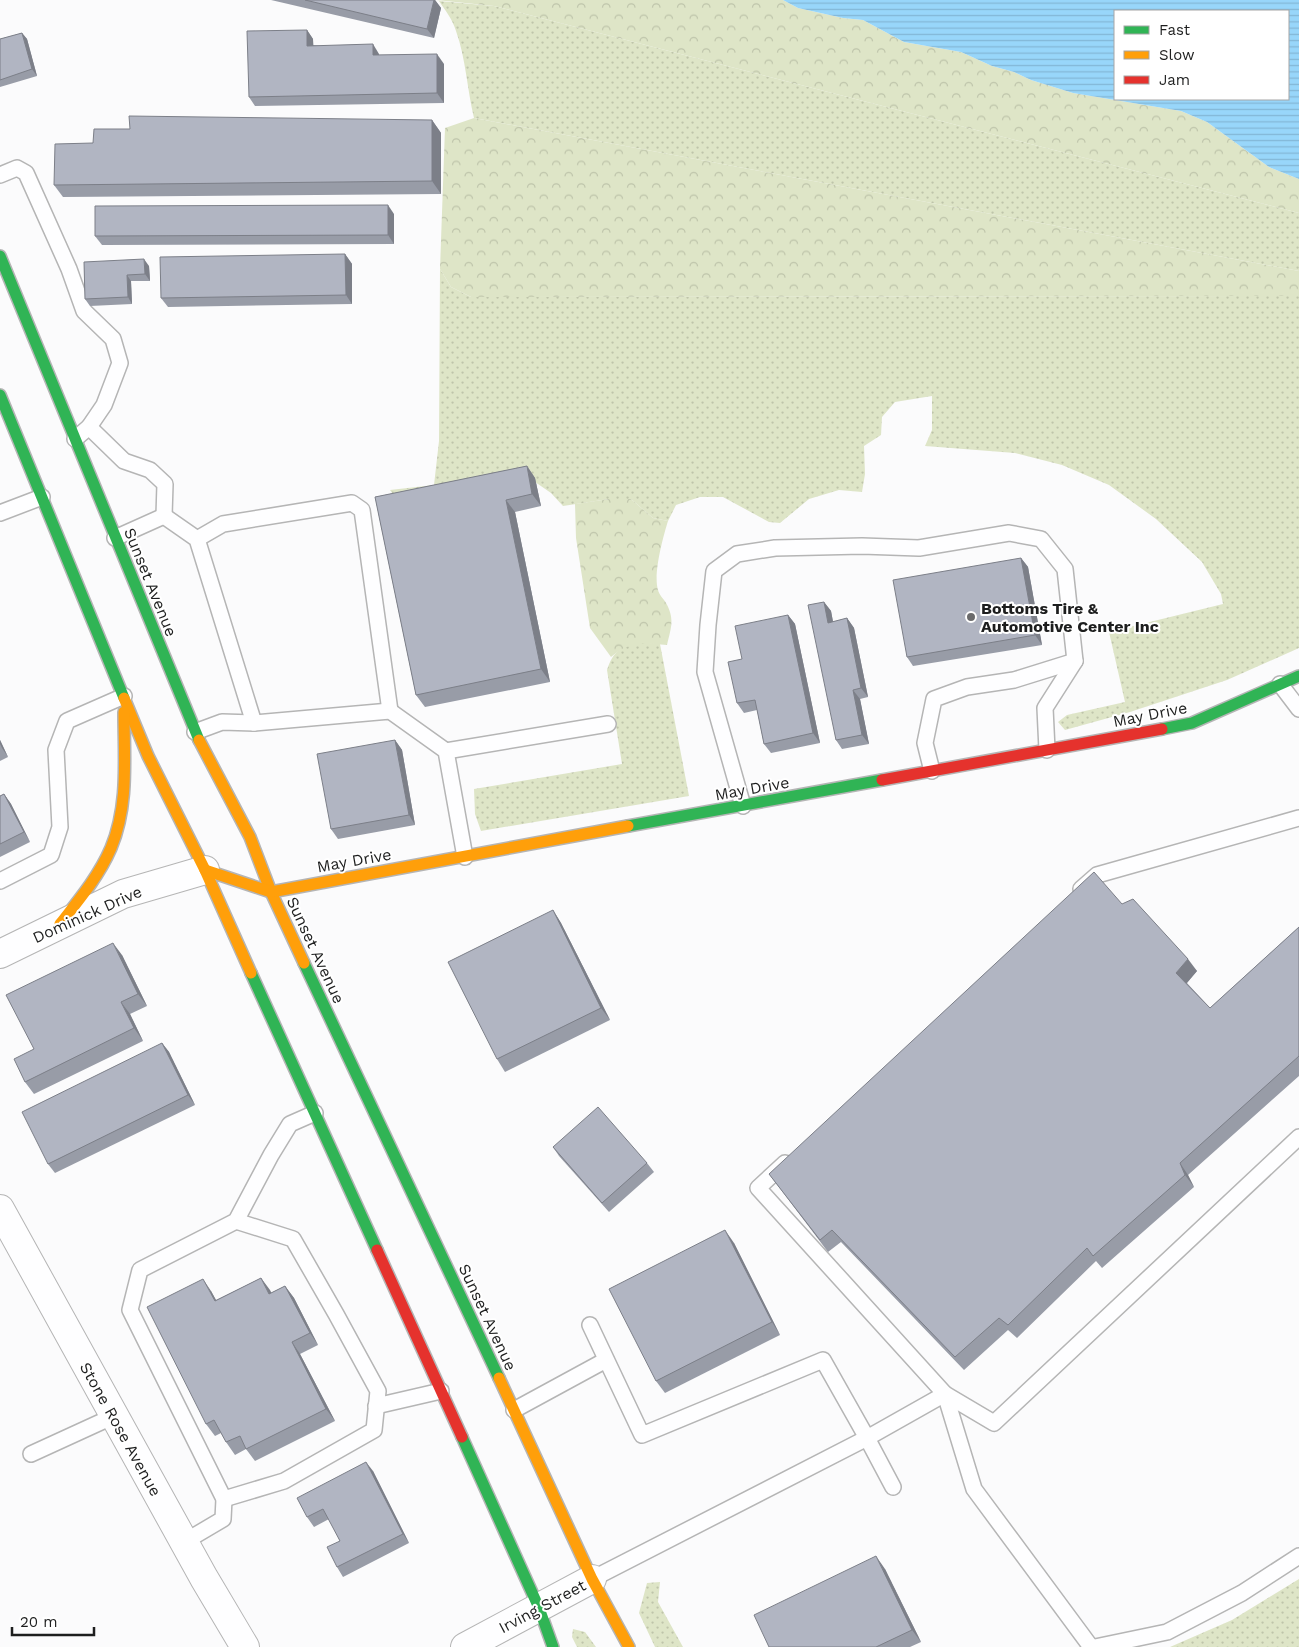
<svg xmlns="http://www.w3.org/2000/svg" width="1299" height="1647" viewBox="0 0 1299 1647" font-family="'Work Sans',sans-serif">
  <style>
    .grass { fill: url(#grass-dots) }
    .forest { fill: url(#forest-crowns) }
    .water { fill: url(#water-rules); fill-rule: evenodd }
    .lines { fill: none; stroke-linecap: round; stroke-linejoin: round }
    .lane-casing { stroke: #b5b5b5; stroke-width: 18 }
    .street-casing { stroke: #b5b5b5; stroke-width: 30 }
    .fast-casing { stroke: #b5b5b5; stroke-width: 14 }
    .slow-casing { stroke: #b5b5b5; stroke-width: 14 }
    .jam-casing { stroke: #b5b5b5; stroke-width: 14 }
    .lane { stroke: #fefeff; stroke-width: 15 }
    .street { stroke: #fefeff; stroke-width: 28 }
    .fast { stroke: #30b455; stroke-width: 11 }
    .slow { stroke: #ff9f0a; stroke-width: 11 }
    .jam { stroke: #e5322d; stroke-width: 11 }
    .wall { fill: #989ca7 }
    .shaded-wall { fill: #7c7f88 }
    .building { fill: #b1b5c2; stroke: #7c7f88 }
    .poi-dot { fill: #6b6b6c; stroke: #fff; stroke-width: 2 }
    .labels { text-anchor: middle; stroke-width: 4; stroke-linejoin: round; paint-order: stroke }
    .street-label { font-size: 16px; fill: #1d1e1e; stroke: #fff }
    .poi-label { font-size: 16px; font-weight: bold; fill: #1d1e1e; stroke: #fff; text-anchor: start }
  </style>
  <defs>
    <pattern id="grass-dots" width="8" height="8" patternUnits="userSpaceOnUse" patternTransform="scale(1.25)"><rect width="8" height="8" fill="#dee5c7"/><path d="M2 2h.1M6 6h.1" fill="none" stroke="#bec4aa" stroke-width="1.8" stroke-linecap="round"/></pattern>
    <pattern id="forest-crowns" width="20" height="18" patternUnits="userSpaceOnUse" patternTransform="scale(1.25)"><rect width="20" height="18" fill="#dee5c7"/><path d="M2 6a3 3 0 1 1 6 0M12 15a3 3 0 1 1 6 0" fill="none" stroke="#bec4aa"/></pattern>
    <pattern id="water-rules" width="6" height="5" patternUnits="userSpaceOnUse" patternTransform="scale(1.25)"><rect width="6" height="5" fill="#98d6fa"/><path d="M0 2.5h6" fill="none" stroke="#83b7d6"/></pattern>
  </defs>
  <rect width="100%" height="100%" fill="#fbfbfc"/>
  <g class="grass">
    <path d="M439 1 494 6 1299 213V271L474 118C467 89 466 59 456 31 453 20 445 10 439 1Z"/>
    <path d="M440 269 451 287 471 297 1299 296V648L1227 680 1130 712 1065 730 1058 722 1067 715 1125 702 1109 632 1223 604 1221 594 1202 562 1156 519 1109 485 1062 465 1015 453 925 446 932 430V396L895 402 882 417 881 435 864 446 865 474 862 492 839 490 809 499 780 523 769 522 723 497H700L676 505 668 521 653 518 631 499H609L563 506 551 493 525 475 398 501 390 490 434 485 439 441Z"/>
    <path d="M638 642 660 644 689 796 481 831 475 814 474 789 622 764 607 670C614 650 619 649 638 642Z"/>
    <path d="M1299 1579V1647H1170L1232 1620Z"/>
    <path d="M660 1582 658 1602 683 1647H655L639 1613 647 1583Z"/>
    <path d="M573 1629 585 1632 596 1647H577L572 1637Z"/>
  </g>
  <g class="forest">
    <path d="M436 0H783L798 8 843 18 863 20 904 42 961 52 992 66 1014 72 1031 80 1073 93 1181 111 1207 122 1269 167 1299 179V213L494 6Z"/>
    <path d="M474 118 1299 271V296L471 297 451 287 440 269 445 128Z"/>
    <path d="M609 499H631L653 518 668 521C663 537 653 574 658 590 659 595 664 599 666 603 675 619 671 628 667 645 643 643 631 640 611 657L590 628 576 538 575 504Z"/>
  </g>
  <path class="water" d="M783 0H1299V179L1269 167 1207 122 1181 111 1073 93 1031 80 1014 72 992 66 961 52 904 42 863 20 843 18 798 8ZM1115 11H1288V99H1115Z"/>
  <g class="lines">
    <g class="lane-casing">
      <g id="lane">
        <path d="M0 175 17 168 26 173 69 269 84 311 113 339 120 363 104 405 89 427 75 439"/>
        <path d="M89 427 124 461 150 470 165 484 164 516"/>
        <path d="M0 513 42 497"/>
        <path d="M115 538 164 516 197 539 254 723"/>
        <path d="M197 539 223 524 352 503 362 510 390 711"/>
        <path d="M1280 684 1299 709"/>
        <path d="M195 732 222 722 254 723 390 711 446 751 465 857"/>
        <path d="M446 751 608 724"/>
        <path d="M932 771 925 743 934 699 967 687 1014 680 1075 661"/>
        <path d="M743 806 705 672 708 625 714 571 737 554 775 548 862 546 919 548 1009 533 1041 539 1065 569 1075 661 1045 708 1047 750"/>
        <path d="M0 881 51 855 60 827 56 750 67 721 124 696"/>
        <path d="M1081 889 1097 875 1299 818"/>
        <path d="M785 1163 758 1188 945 1394 974 1489 1091 1647"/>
        <path d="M590 1325 642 1435 823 1360 867 1438 893 1487"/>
        <path d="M376 1406 441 1391"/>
        <path d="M514 1410 606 1360"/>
        <path d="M31 1454 114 1416"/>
        <path d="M224 1499 284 1481 374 1430 378 1391 336 1314 293 1239 236 1221"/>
        <path d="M184 1542 223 1519 224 1499 130 1310 140 1270 236 1221 271 1155 290 1124 315 1113"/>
        <path d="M592 1579 867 1438 945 1394 994 1423 1299 1137"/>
        <path d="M1095 1647 1167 1632 1242 1593 1299 1556"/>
      </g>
    </g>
    <g class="street-casing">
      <g id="street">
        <path d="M0 954 123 894 205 870"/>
        <path d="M0 1209 204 1578 245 1647"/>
        <path d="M465 1647 592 1579"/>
      </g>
    </g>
    <g class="fast-casing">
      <g id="fast">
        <path d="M0 256 199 740"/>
        <path d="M0 395 124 698"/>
        <path d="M1162 729 1192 723 1299 676"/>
        <path d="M628 826 882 780"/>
        <path d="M304 963 499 1378"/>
        <path d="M251 973 377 1250"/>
        <path d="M462 1437 539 1608 553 1647"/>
      </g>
    </g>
    <g class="slow-casing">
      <g id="slow">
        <path d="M124 698 148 756 205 870 251 973"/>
        <path d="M199 740 250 837 271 892 304 963"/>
        <path d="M205 870 271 892 628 826"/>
        <path d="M60 924C79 900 99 876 111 848 129 805 124 758 124 712"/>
        <path d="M499 1378 592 1579 629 1647"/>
      </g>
    </g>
    <g class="jam-casing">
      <g id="jam">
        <path d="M882 780 1162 729"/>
        <path d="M377 1250 462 1437"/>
      </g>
    </g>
    <use href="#lane" class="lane"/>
    <use href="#street" class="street"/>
    <use href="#fast" class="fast"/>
    <use href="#slow" class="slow"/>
    <use href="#jam" class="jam"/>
  </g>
  <g class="wall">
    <path d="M271 0H435L441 8 434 38Z"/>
    <path d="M307 30 313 39V45L379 54V55L444 64V103L255 106 249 97Z"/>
    <path d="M22 33 27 39 37 76 0 87V39Z"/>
    <path d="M432 120 441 133V194L63 197 54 185 93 143 130 129Z"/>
    <path d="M394 214V244L102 245 95 236Z"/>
    <path d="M345 254 352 264V304L168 307 161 298Z"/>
    <path d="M84 262 149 266 150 281H131L132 304 90 306 85 299Z"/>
    <path d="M527 466 535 478 541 506 515 512 550 682 425 707 416 695 375 497Z"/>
    <path d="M1021 558 1028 567 1042 645 913 666 907 657Z"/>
    <path d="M824 602 831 611 833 622 847 618 854 628 868 697 860 699 869 744 842 749 836 740Z"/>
    <path d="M788 615 795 624 820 743 771 753 764 744 757 710 744 713 737 703 742 659Z"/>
    <path d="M0 740 8 757 0 761Z"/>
    <path d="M395 740 402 750 415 825 338 839 331 829Z"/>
    <path d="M4 794 11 804 30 842 0 857V796Z"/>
    <path d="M1122 904 1197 971 1187 983 1210 1008 1299 927V1076L1188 1175 1194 1187 1102 1268 1096 1261 1017 1338 1008 1330 964 1370 841 1242 828 1252 769 1174Z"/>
    <path d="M553 910 561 923 610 1020 505 1072 497 1059Z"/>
    <path d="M122 955 147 1006 130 1014 143 1041 34 1094 25 1082Z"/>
    <path d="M162 1043 169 1052 195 1105 55 1173 48 1164Z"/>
    <path d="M553 1147 647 1163 654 1172 609 1212 559 1156Z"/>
    <path d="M734 1243 780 1335 665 1393 656 1381Z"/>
    <path d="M261 1278 271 1293 285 1286 294 1298 318 1345 300 1354 335 1421 255 1461 246 1449 235 1455 226 1442 221 1433 215 1436 206 1424 211 1291 216 1300Z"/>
    <path d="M373 1471 409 1543 343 1577 337 1567 340 1541 329 1519 314 1527 307 1517Z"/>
    <path d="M885 1569 921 1642 910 1647H769Z"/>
  </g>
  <g class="shaded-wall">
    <path d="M434 0H435L441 8 434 38 427 29Z"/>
    <path d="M307 30 313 39 314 55 307 46Z"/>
    <path d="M22 33 27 39 37 76 32 69Z"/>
    <path d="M373 44 379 54 380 65 373 55Z"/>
    <path d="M437 54 444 64V103L437 93Z"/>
    <path d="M432 120 441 133V194L432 181Z"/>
    <path d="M388 205 394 214V244L388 235Z"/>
    <path d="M345 254 352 264V304L346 295Z"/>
    <path d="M144 259 149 266 150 281 145 274Z"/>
    <path d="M127 275 131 281 132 304 128 297Z"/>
    <path d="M527 466 535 478 541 506 532 494Z"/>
    <path d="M506 500 515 512 550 682 541 669Z"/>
    <path d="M1021 558 1028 567 1042 645 1035 635Z"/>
    <path d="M824 602 831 611 835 632 828 623Z"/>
    <path d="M788 615 795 624 820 743 813 733Z"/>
    <path d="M847 618 854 628 868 697 861 688Z"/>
    <path d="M853 690 860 699 869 744 862 735Z"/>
    <path d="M0 740 8 757 2 748 0 744Z"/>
    <path d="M395 740 402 750 415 825 409 815Z"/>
    <path d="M4 794 11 804 30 842 24 832Z"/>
    <path d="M553 910 561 923 610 1020 601 1008Z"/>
    <path d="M113 943 122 955 147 1006 138 994Z"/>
    <path d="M1188 959 1197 971 1185 985 1176 973Z"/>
    <path d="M121 1002 130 1014 143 1041 134 1028Z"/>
    <path d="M162 1043 169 1052 195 1105 188 1095Z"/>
    <path d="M1180 1163 1188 1175 1194 1187 1185 1175Z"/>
    <path d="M725 1230 734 1243 780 1335 772 1322Z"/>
    <path d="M261 1278 270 1290 278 1306 269 1294Z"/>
    <path d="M203 1279 211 1291 223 1313 215 1301Z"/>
    <path d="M285 1286 294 1298 318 1345 310 1333Z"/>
    <path d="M292 1342 300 1354 335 1421 326 1409Z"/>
    <path d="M366 1462 373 1471 409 1543 403 1534Z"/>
    <path d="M876 1556 885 1569 921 1642 912 1630Z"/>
  </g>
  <g class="building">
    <path d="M305 0H434L427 29Z"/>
    <path d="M307 30V46L373 44V55L437 54V93L249 97 247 31Z"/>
    <path d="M22 33 32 69 0 80V39Z"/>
    <path d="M129 116 432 120V181L54 185 55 144 93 143 94 129H130Z"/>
    <path d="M388 205V235L95 236V206Z"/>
    <path d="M345 254 346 295 161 298 160 257Z"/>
    <path d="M144 259 145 274 127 275 128 297 85 299 84 262Z"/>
    <path d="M527 466 532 494 506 500 541 669 416 695 375 497Z"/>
    <path d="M1021 558 1035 635 907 657 893 580Z"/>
    <path d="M824 602 828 623 847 618 861 688 853 690 862 735 836 740 808 605Z"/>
    <path d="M788 615 813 733 764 744 755 700 737 703 728 662 742 659 735 626Z"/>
    <path d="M395 740 409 815 331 829 317 754Z"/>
    <path d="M4 794 24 832 0 844V796Z"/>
    <path d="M1094 872 1122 904 1133 899 1188 959 1176 973 1210 1008 1299 927V1056L1180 1163 1185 1175 1093 1256 1087 1248 1008 1325 999 1318 955 1357 832 1230 820 1240 769 1174Z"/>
    <path d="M553 910 601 1008 497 1059 448 962Z"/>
    <path d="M113 943 138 994 121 1002 134 1028 25 1082 14 1059 34 1049 6 995Z"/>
    <path d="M162 1043 188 1095 48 1164 22 1112Z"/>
    <path d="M598 1107 647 1163 602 1203 553 1147Z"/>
    <path d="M725 1230 772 1322 656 1381 609 1289Z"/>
    <path d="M261 1278 269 1294 285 1286 310 1333 292 1342 326 1409 246 1449 240 1436 226 1442 214 1420 206 1424 147 1307 203 1279 215 1301Z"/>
    <path d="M366 1462 403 1534 337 1567 327 1547 340 1541 323 1509 307 1517 297 1498Z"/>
    <path d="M876 1556 912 1630 876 1647H769L754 1615Z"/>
  </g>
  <circle class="poi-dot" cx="971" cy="617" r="5"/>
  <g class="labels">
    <g class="street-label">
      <text transform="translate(151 582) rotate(68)" y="6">Sunset Avenue</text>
      <text transform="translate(1150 714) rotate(-11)" y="6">May Drive</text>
      <text transform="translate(752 788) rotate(-10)" y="6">May Drive</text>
      <text transform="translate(354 860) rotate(-10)" y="6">May Drive</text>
      <text transform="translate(87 914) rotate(-24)" y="6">Dominick Drive</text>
      <text transform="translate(316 950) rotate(65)" y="6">Sunset Avenue</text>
      <text transform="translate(488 1317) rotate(65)" y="6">Sunset Avenue</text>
      <text transform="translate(121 1429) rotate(61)" y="6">Stone Rose Avenue</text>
      <text transform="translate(542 1606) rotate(-28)" y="6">Irving Street</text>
    </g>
    <g class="poi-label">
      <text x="981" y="614">Bottoms Tire &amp;<tspan x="981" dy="18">Automotive Center Inc</tspan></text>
    </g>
  </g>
  <rect x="1114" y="10" width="175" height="90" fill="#ffffff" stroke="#a5a5a5"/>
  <rect x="1124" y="26" width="25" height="8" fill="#30b455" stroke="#a5a5a5"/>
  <text x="1159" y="35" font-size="15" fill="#1d1e1e">Fast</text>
  <rect x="1124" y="51" width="25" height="8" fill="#ff9f0a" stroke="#a5a5a5"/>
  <text x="1159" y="60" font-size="15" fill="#1d1e1e">Slow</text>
  <rect x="1124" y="76" width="25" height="8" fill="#e5322d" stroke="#a5a5a5"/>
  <text x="1159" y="85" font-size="15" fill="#1d1e1e">Jam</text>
  <path d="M12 1627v8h82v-8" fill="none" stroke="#1d1e1e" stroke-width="2.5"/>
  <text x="20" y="1627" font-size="15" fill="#1d1e1e" stroke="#ffffff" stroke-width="4" paint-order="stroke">20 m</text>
</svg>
